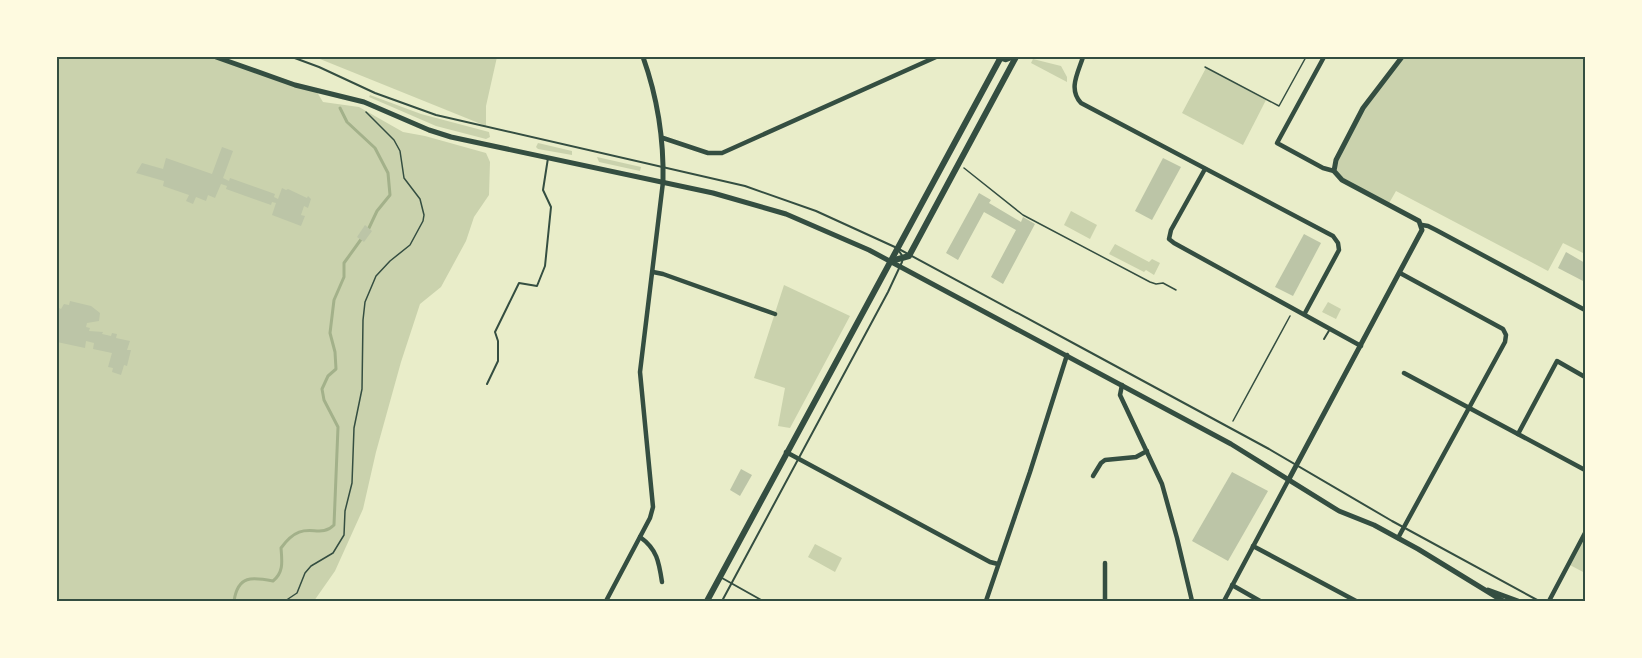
<svg xmlns="http://www.w3.org/2000/svg" width="1642" height="658" viewBox="0 0 1642 658" font-family="Mulish,sans-serif">
  <style>
    .green { fill: #cad2ad }
    .lines { fill: none; stroke-linecap: round; stroke-linejoin: round }
    .stream { stroke: #a3b18a; stroke-width: 3 }
    .building { fill: #bcc5a7 }
    .path { stroke: #344e41; stroke-width: 1.5 }
    .service { stroke: #344e41; stroke-width: 2 }
    .minor { stroke: #344e41; stroke-width: 4.5 }
    .tertiary { stroke: #344e41; stroke-width: 5 }
    .secondary { stroke: #344e41; stroke-width: 6 }
    .neatline { fill: none; stroke: #344e41; stroke-width: 2 }
  </style>
  <rect width="100%" height="100%" fill="#e9edc9"/>
  <g class="green">
    <path d="M57 57H216L315 89 323 102 359 107 403 132 425 136 486 153 490 162 489 195 474 217 466 241 441 287 420 304 401 362 376 452 363 509 335 571 314 601H57Z"/>
    <path d="M315 57H497L486 106V126Z"/>
    <path d="M1402 57H1585V254L1563 243 1548 271 1396 191 1388 205 1337 176 1336 160 1363 108Z"/>
    <path d="M1033 59 1061 66 1067 77V82L1031 63Z"/>
    <path d="M1206 68 1266 100 1243 145 1182 113Z"/>
    <path d="M370 95 421 114 489 132 490 137 486 139 436 126 369 97Z"/>
    <path d="M538 143 572 151V155L538 149 536 147Z"/>
    <path d="M597 157 641 167 640 171 599 162Z"/>
    <path d="M1071 211 1097 225 1090 239 1064 225Z"/>
    <path d="M1115 244 1149 262 1152 259 1160 263 1154 275 1146 270 1144 272 1109 254Z"/>
    <path d="M784 285 850 316 790 428 778 426 785 388 754 378Z"/>
    <path d="M1328 302 1341 309 1336 319 1322 312Z"/>
    <path d="M1585 533V573L1568 564Z"/>
    <path d="M815 544 842 558 835 572 808 557Z"/>
  </g>
  <g class="lines">
    <g class="stream">
      <path d="M340 108 347 122 375 148 388 173 390 195 377 211 368 230"/>
      <path d="M234 601C238 575 252 577 273 581 284 572 282 561 281 548 304 516 318 541 334 525L338 427 324 400 322 389 328 376 336 369 335 352 330 333 334 300 344 277V263L362 238"/>
    </g>
  </g>
  <g class="building">
    <path d="M222 147 233 151 223 178 229 181 230 178 275 194 274 197 278 199 282 188 286 190 288 189 307 198 308 196 311 199 308 208 304 206 301 215 305 216 301 226 272 215 276 203 272 202 271 205 226 189 227 186 221 184 215 198 208 195 206 201 196 197 193 204 186 201 189 195 163 186 164 181 136 173 142 163 163 169 166 158 212 174Z"/>
    <path d="M1163 158 1181 167 1152 220 1135 211Z"/>
    <path d="M979 193 991 200 989 203 1021 222 1023 217 1035 224 1003 284 991 277 1016 230 984 212 958 260 946 253Z"/>
    <path d="M365 225 372 231 364 242 357 237Z"/>
    <path d="M1304 234 1321 243 1293 296 1275 287Z"/>
    <path d="M1566 252 1585 263V282L1558 268Z"/>
    <path d="M70 301 91 306 100 313 99 321 87 323 86 327 90 328 89 331 103 332 102 334 111 336 112 333 117 334 116 338 130 341 127 350H131L127 366 124 365 121 375 112 372 113 368 108 367 112 353 93 349 94 343 86 341 85 348 57 342V307L61 309 64 304 69 305Z"/>
    <path d="M741 469 752 475 740 496 730 490Z"/>
    <path d="M1232 472 1268 491 1228 561 1192 541Z"/>
  </g>
  <g class="lines">
    <g class="path">
      <path d="M1205 67 1279 106 1306 57"/>
      <path d="M964 168 1023 215 1150 282 1156 284 1163 283 1176 290"/>
      <path d="M1233 421 1290 316"/>
      <path d="M285 601 297 593 305 573 311 566 333 553 344 535 345 511 352 483 354 428 362 389 363 320 365 302 376 276 390 261 410 245 423 221 424 215 420 199 404 178 400 151 394 140 366 112"/>
    </g>
    <g class="service">
      <path d="M292 57 319 67 375 93 436 115 745 186 816 211 897 248 1086 350 1269 449 1392 521 1539 601"/>
      <path d="M1324 339 1330 329"/>
      <path d="M487 384 498 361V341L495 332 519 283 537 286 545 266 551 207 543 190 548 158"/>
      <path d="M722 578 763 601"/>
      <path d="M722 601 888 292 902 262 903 257 899 251"/>
    </g>
    <g class="minor">
      <path d="M997 57 1006 60 1014 57"/>
      <path d="M1083 57C1078 73 1068 89 1081 103L1333 236 1338 243 1339 250 1305 313"/>
      <path d="M1324 57 1277 143 1323 168 1334 171"/>
      <path d="M663 138 708 153H722L936 57"/>
      <path d="M1205 169 1171 230 1169 239 1174 243 1361 346"/>
      <path d="M1422 225 1428 226 1436 230 1585 310"/>
      <path d="M653 272 663 274 775 314"/>
      <path d="M1404 373 1585 470"/>
      <path d="M1122 385 1120 395 1162 484 1177 538 1192 601"/>
      <path d="M1518 434 1557 361 1585 377"/>
      <path d="M786 452 990 562 998 564"/>
      <path d="M1093 476 1101 463 1105 460 1136 457 1147 451"/>
      <path d="M640 537C657 549 659 562 662 582"/>
      <path d="M1398 538 1505 342 1506 335 1503 329 1400 273"/>
      <path d="M1253 546 1356 601"/>
      <path d="M1105 563V601"/>
      <path d="M1232 585 1260 601"/>
      <path d="M606 601 650 518 653 507 640 372 663 182"/>
      <path d="M986 601 1030 472 1067 355"/>
      <path d="M1224 601 1289 479"/>
      <path d="M1549 601 1585 533"/>
    </g>
    <g class="tertiary">
      <path d="M216 57 295 85 364 102 429 130 451 137 713 193 786 214 869 250 1231 444 1339 511 1374 525 1418 549 1503 601"/>
      <path d="M643 57C658 99 664 138 663 182"/>
      <path d="M1289 479 1422 230 1419 221 1342 180 1334 171 1336 160 1363 108 1402 57"/>
      <path d="M1488 590 1518 601"/>
    </g>
    <g class="secondary">
      <path d="M891 261 909 256 1016 57"/>
      <path d="M707 601 1001 57"/>
    </g>
  </g>
  <rect width="1642" height="658" fill="none" stroke="#fefae0" stroke-width="117"/>
  <rect x="58" y="58" width="1526" height="542" class="neatline"/>
</svg>
